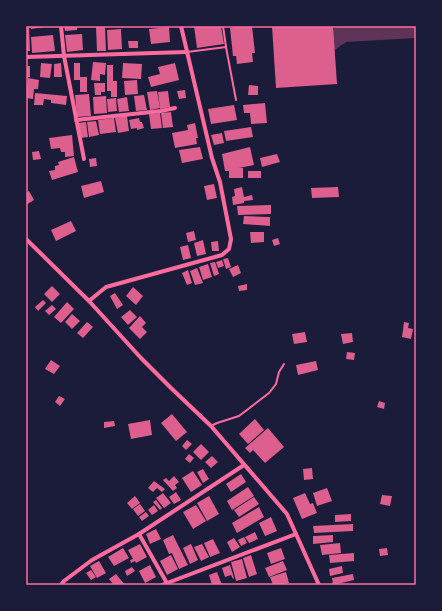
<svg xmlns="http://www.w3.org/2000/svg" width="442" height="611" viewBox="0 0 442 611" font-family="Overpass,sans-serif">
  <style>
    .lines { fill: none; stroke-linecap: round; stroke-linejoin: round }
    .taxiway { stroke: #603358; stroke-width: 18 }
    .building { fill: #dd5f8e }
    .service { stroke: #ff6b9d; stroke-width: 2 }
    .minor { stroke: #ff6b9d; stroke-width: 4 }
    .neatline { fill: none; stroke: #ff6b9d; stroke-width: 1.5 }
  </style>
  <rect width="100%" height="100%" fill="#1b1b3a"/>
  <g class="lines">
    <path class="taxiway" d="M317 54C325 46 333 39 344 33L416 29"/>
  </g>
  <g class="building">
    <path d="M26 26H29L30 51H26Z"/>
    <path d="M30 26H45V27L31 29Z"/>
    <path d="M64 26H77V30L65 31Z"/>
    <path d="M105 26 106 51H97L96 27Z"/>
    <path d="M194 26H221L224 44 197 48Z"/>
    <path d="M233 26H252L255 53H252L253 62 237 64 236 56H233L230 28 234 27Z"/>
    <path d="M272 26H333L337 84 276 88Z"/>
    <path d="M169 27 170 42 151 44 149 29Z"/>
    <path d="M121 29 122 49 108 50 107 30Z"/>
    <path d="M82 34 83 50 67 52 65 35Z"/>
    <path d="M53 35 55 51 32 53 31 37Z"/>
    <path d="M128 41H138V48H129Z"/>
    <path d="M93 62 106 63 105 75 100 74V81L91 80Z"/>
    <path d="M41 63 52 64 50 78 40 77Z"/>
    <path d="M61 63 62 77H54V64Z"/>
    <path d="M74 63H80V77H87V92H80V80H74Z"/>
    <path d="M123 63 142 64 141 79 122 78Z"/>
    <path d="M175 63 179 80 151 87 148 77 160 74 158 67Z"/>
    <path d="M107 65H113V81H117V97H111V91H107Z"/>
    <rect x="26" y="66" width="4" height="11"/>
    <path d="M28 78 39 80 38 89H34L33 99 26 98Z"/>
    <path d="M137 80 138 94 125 95 124 81Z"/>
    <path d="M94 83H105V92H101V95H95Z"/>
    <path d="M249 85 258 86V95H248Z"/>
    <path d="M185 90 186 98 179 99 177 91Z"/>
    <path d="M157 91 160 108 150 110 147 92Z"/>
    <path d="M168 91 170 107 160 109 158 92Z"/>
    <path d="M35 93 67 96 66 105 51 103V100L44 99 43 105H34Z"/>
    <path d="M89 94 91 116 77 117 75 95Z"/>
    <path d="M144 95 147 110 136 111 134 96Z"/>
    <path d="M106 96 107 113 94 114 93 97Z"/>
    <path d="M127 97 129 111 119 112 117 99Z"/>
    <path d="M116 98 117 111 108 112 107 99Z"/>
    <path d="M265 103 267 123 251 124 250 113H244L243 105Z"/>
    <path d="M234 105 237 120 211 124 208 109Z"/>
    <path d="M171 112 173 127 163 128 161 113Z"/>
    <path d="M160 113 162 128 151 129 149 114Z"/>
    <path d="M127 116 129 131 118 133 115 118Z"/>
    <path d="M114 118 116 132 100 134 98 120Z"/>
    <path d="M139 118 140 122H142L144 128 137 130V128L131 129 129 120Z"/>
    <path d="M96 121 99 135 89 137 87 122Z"/>
    <path d="M86 122 88 137 80 138 78 123Z"/>
    <path d="M195 123 198 138H196L197 144 175 148 172 133 188 130 187 125Z"/>
    <path d="M251 127 253 137 226 141 224 131Z"/>
    <path d="M222 133 224 143 214 145 211 135Z"/>
    <path d="M72 135 74 156 65 157V152H61L60 148 51 149 49 138Z"/>
    <path d="M200 147 203 159 182 163 179 150Z"/>
    <path d="M250 147 254 165 239 168H243V178H229V171H225L222 154Z"/>
    <path d="M39 151 41 159 33 160 32 152Z"/>
    <path d="M277 154 280 162 262 167 260 158Z"/>
    <path d="M74 157 78 172 52 180 49 171 55 170V166L59 165 58 162Z"/>
    <path d="M96 158 97 166 90 167 89 159Z"/>
    <rect x="248" y="171" width="13" height="7"/>
    <path d="M101 181 104 192 84 198 81 186Z"/>
    <path d="M214 184 217 198 207 200 204 186Z"/>
    <path d="M242 187 244 197 252 195 253 200 244 201V203L233 205 232 197 235 196 234 189Z"/>
    <path d="M338 187 339 197 312 198 311 188Z"/>
    <path d="M29 191 34 200 26 205V193Z"/>
    <path d="M271 205V214L238 215 237 206Z"/>
    <path d="M244 216 270 217V226L243 224Z"/>
    <path d="M71 221 76 231 56 241 51 230Z"/>
    <path d="M194 231 196 240 188 242 186 233Z"/>
    <path d="M250 232H264V242L251 243Z"/>
    <path d="M278 238 280 244 274 246 272 240Z"/>
    <path d="M203 240 206 254 197 256 194 243Z"/>
    <path d="M218 241 219 251H212L211 242Z"/>
    <path d="M188 245 191 258 183 260 180 247Z"/>
    <path d="M228 258 231 267 226 269 223 259Z"/>
    <path d="M222 260 224 266 218 268 216 262Z"/>
    <path d="M215 262 219 274 214 276 210 263Z"/>
    <path d="M208 264 212 277 203 280 199 267Z"/>
    <path d="M238 265 241 273 233 277 229 269Z"/>
    <path d="M197 268 203 283 195 285 190 271Z"/>
    <path d="M188 270 192 283 187 285 182 273Z"/>
    <path d="M247 284V290L239 291 238 286Z"/>
    <path d="M52 286 60 294 52 302 44 294Z"/>
    <path d="M133 287 143 296 136 305 126 296Z"/>
    <path d="M115 293 123 305 117 309 110 296Z"/>
    <path d="M43 300 46 303 38 311 35 307Z"/>
    <path d="M67 302 74 309 61 323 54 317Z"/>
    <path d="M52 305 56 309 49 315 45 311Z"/>
    <path d="M130 310 137 317 128 325 121 317Z"/>
    <path d="M72 314 80 321 72 329 65 322Z"/>
    <path d="M140 316 146 323 142 327 147 332 140 339 129 328Z"/>
    <path d="M87 322 93 327 83 338 77 333Z"/>
    <path d="M404 322 409 323 408 328 413 329 411 339 402 337Z"/>
    <path d="M305 332 307 342 294 344 292 334Z"/>
    <path d="M352 333 353 342 343 344 341 334Z"/>
    <path d="M347 352 355 353 354 360 346 359Z"/>
    <path d="M51 360 60 366 54 374 45 369Z"/>
    <path d="M316 361 318 370 298 375 296 365Z"/>
    <path d="M59 396 65 399 60 406 55 402Z"/>
    <path d="M379 401 385 403 384 409 377 407Z"/>
    <path d="M172 414 187 432 176 441 161 423Z"/>
    <path d="M255 419 264 430 248 444 239 434Z"/>
    <path d="M150 420 152 435 131 439 128 424Z"/>
    <path d="M114 421 115 426 104 428V422Z"/>
    <path d="M268 428 284 447 265 463 253 450 250 453 245 448Z"/>
    <path d="M187 440 192 444 186 450 182 446Z"/>
    <path d="M201 444 209 452 201 460 193 452Z"/>
    <path d="M189 454 194 458 190 463 185 459Z"/>
    <path d="M212 456 218 462 211 468 205 462Z"/>
    <path d="M312 468 313 479 304 480 303 469Z"/>
    <path d="M203 469 209 479 203 483 197 472Z"/>
    <path d="M193 471 202 485 191 492 182 478Z"/>
    <path d="M241 474 246 482 231 492 226 484Z"/>
    <path d="M174 476 179 482 175 485 177 488 173 491 163 480 166 478 169 481Z"/>
    <path d="M154 481 165 489 162 492 157 488 153 492 148 488Z"/>
    <path d="M248 487 254 496 232 510 227 501Z"/>
    <path d="M327 488 332 501 317 506 313 493Z"/>
    <path d="M176 492 181 500 174 504 169 497Z"/>
    <path d="M163 493 171 503 164 508 156 498Z"/>
    <path d="M305 493 310 504 313 503 317 513 302 519 293 498Z"/>
    <path d="M382 495 392 496 390 506 380 504Z"/>
    <path d="M135 496 140 503 132 509 127 503Z"/>
    <path d="M209 496 219 514 207 521 197 503Z"/>
    <path d="M254 497 259 504 239 517 234 510Z"/>
    <path d="M156 500 162 508 160 510 153 502Z"/>
    <path d="M140 504 145 511 138 516 133 509Z"/>
    <path d="M154 505 158 511 152 515 148 510Z"/>
    <path d="M196 505 206 521 193 529 183 512Z"/>
    <path d="M259 507 264 517 237 533 232 523Z"/>
    <path d="M146 512 149 516 142 521 139 517Z"/>
    <path d="M351 514V521L335 522V515Z"/>
    <path d="M271 517 277 531 265 536 259 523Z"/>
    <path d="M353 524V531L314 533 313 526Z"/>
    <path d="M156 529 161 539 150 544 146 534Z"/>
    <path d="M255 532 258 539 249 543 245 537Z"/>
    <path d="M173 535 188 565 179 569 172 553 169 554 163 540Z"/>
    <path d="M333 535V542L313 544V536Z"/>
    <path d="M244 537 247 543 241 546 238 540Z"/>
    <path d="M234 538 240 547 232 552 227 542Z"/>
    <path d="M213 539 220 553 210 557 204 543Z"/>
    <path d="M340 543 341 553 322 555 320 545Z"/>
    <path d="M140 544 147 557 136 563 135 561 131 563 130 560 133 559 128 550Z"/>
    <path d="M191 544 198 560 190 564 183 548Z"/>
    <path d="M202 544 209 557 201 561 194 547Z"/>
    <path d="M123 548 129 558 114 566 108 557Z"/>
    <path d="M281 548 285 559 271 564 267 553Z"/>
    <path d="M387 548 388 555 380 556 379 549Z"/>
    <path d="M354 553V561L330 563 329 555Z"/>
    <path d="M171 555 178 569 167 575 160 561Z"/>
    <path d="M251 555 257 574 249 577 243 558Z"/>
    <path d="M242 559 247 578 236 581 231 562Z"/>
    <path d="M99 561 106 573 97 578 90 566Z"/>
    <path d="M283 561 287 570 269 577 265 568Z"/>
    <path d="M150 565 156 577 145 583 139 571Z"/>
    <path d="M230 565 234 578 233 579 231 575 225 577 222 568Z"/>
    <path d="M342 566 343 573 330 576 329 569Z"/>
    <path d="M132 567 135 571 127 576 125 571Z"/>
    <path d="M91 570 96 577 91 580 86 573Z"/>
    <path d="M217 572 222 585H212L209 575Z"/>
    <path d="M286 572 289 583 281 585H273L270 577Z"/>
    <path d="M116 574 125 585H114L109 579Z"/>
    <path d="M353 574 354 580 333 585 332 578Z"/>
  </g>
  <g class="lines">
    <g class="service">
      <path d="M223 26 226 47"/>
      <path d="M187 52 226 47 236 100"/>
      <path d="M211 426 217 423 239 416 269 393 276 384 279 372 284 364"/>
    </g>
    <g class="minor">
      <path d="M61 26 64 56 84 159"/>
      <path d="M26 57 186 52"/>
      <path d="M76 120 161 111 175 108"/>
      <path d="M26 239 89 301 141 358 171 388 211 426 287 514 319 585"/>
      <path d="M89 301 106 287 222 255 229 249 231 239 220 182 212 158 181 26"/>
      <path d="M139 534 168 585"/>
      <path d="M61 585 64 581 92 560 139 534 244 465"/>
      <path d="M162 585 296 534"/>
    </g>
  </g>
  <rect width="442" height="611" fill="none" stroke="#1b1b3a" stroke-width="54"/>
  <rect x="27" y="27" width="388" height="557" class="neatline"/>
</svg>
